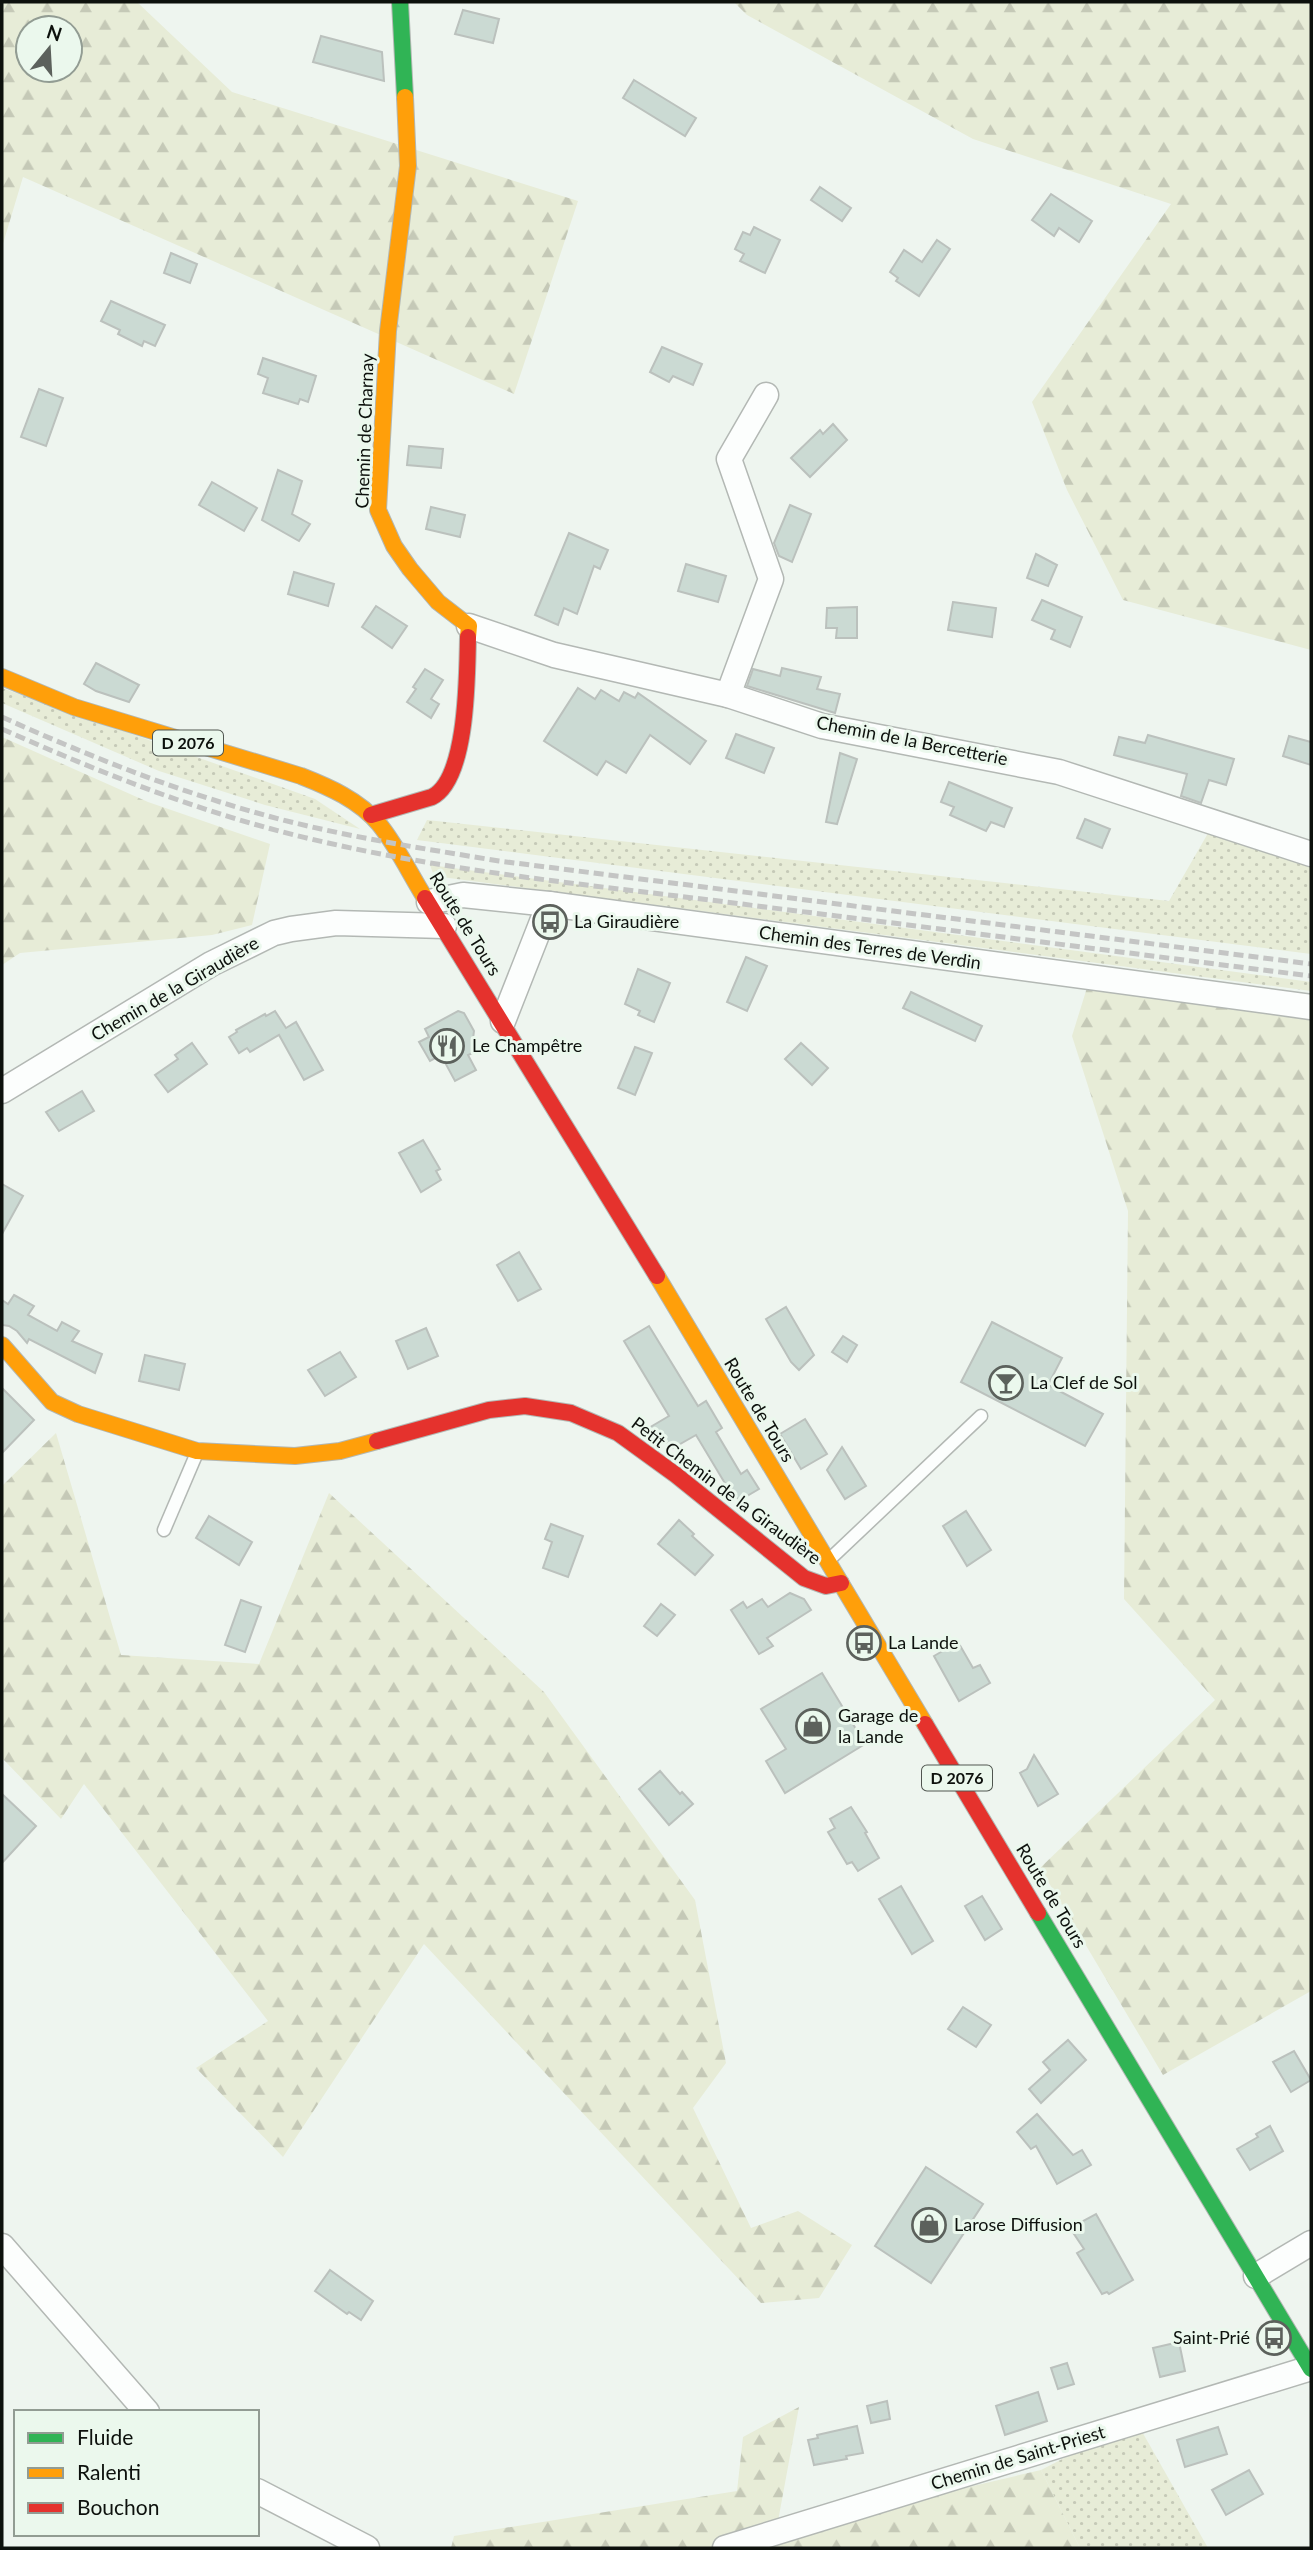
<svg xmlns="http://www.w3.org/2000/svg" width="1313" height="2550" viewBox="0 0 1313 2550" font-family="Lato,sans-serif">
  <style>
    .grass { fill: url(#grass-dots) }
    .forest { fill: url(#forest-firs); fill-rule: evenodd }
    .building { fill: #cbdad3; stroke: #bbc1bd; stroke-width: 2 }
    .lines { fill: none; stroke-linecap: round; stroke-linejoin: round }
    .lane-casing { stroke: #b3b8b4; stroke-width: 15 }
    .street-casing { stroke: #b3b8b4; stroke-width: 27 }
    .fast-casing { stroke: #b3b8b4; stroke-width: 18 }
    .slow-casing { stroke: #b3b8b4; stroke-width: 18 }
    .jam-casing { stroke: #b3b8b4; stroke-width: 18 }
    .lane { stroke: #fcfefd; stroke-width: 12 }
    .street { stroke: #fcfefd; stroke-width: 24 }
    .fast { stroke: #30b455; stroke-width: 16 }
    .slow { stroke: #ff9f0a; stroke-width: 16 }
    .jam { stroke: #e5322d; stroke-width: 16 }
    .rail { stroke: #c4c5c4; stroke-width: 5; stroke-dasharray: 10 5; stroke-linecap: butt }
    .labels { text-anchor: middle; stroke-width: 6; stroke-linejoin: round; paint-order: stroke }
    .shield { fill: #ebf8ed; stroke: #505650; stroke-width: 2 }
    .shield-label { font-size: 16px; font-weight: bold; fill: #0d110d }
    .street-label { font-size: 18px; fill: #0d110d; stroke: #ebf8ed }
    .poi-label { font-size: 18px; fill: #0d110d; stroke: #ebf8ed; text-anchor: start }
  </style>
  <defs>
    <pattern id="grass-dots" width="8" height="8" patternUnits="userSpaceOnUse" patternTransform="scale(1.75)"><rect width="8" height="8" fill="#e7ecd7"/><path d="M2 2h.1M6 6h.1" fill="none" stroke="#c5c9b7" stroke-width="1.8" stroke-linecap="round"/></pattern>
    <pattern id="forest-firs" width="22" height="20" patternUnits="userSpaceOnUse" patternTransform="scale(1.75)"><rect width="22" height="20" fill="#e7ecd7"/><path d="M5 1l3.5 6h-7zM16 11l3.5 6h-7z" fill="#c5c9b7"/></pattern>
  </defs>
  <rect width="100%" height="100%" fill="#eef5ef"/>
  <g class="grass">
    <path d="M2 688 315 799 360 829 265 805 159 771 2 703Z"/>
    <path d="M427 820 1169 901 1211 828 1311 865V954L417 840Z"/>
    <path d="M430 865 1311 982V991L434 876Z"/>
    <path d="M1136 2421 1208 2548H1080L1041 2470Z"/>
  </g>
  <g class="forest">
    <path d="M2 2H137L232 92 578 201 514 394 23 177 2 247ZM28 28H70V70H28Z"/>
    <path d="M734 2H1311V650L1123 600 1067 490 1032 402 1171 204 973 139 747 15Z"/>
    <path d="M2 737 148 802 270 844 252 925 212 935 20 953 2 965Z"/>
    <path d="M1090 978 1311 1018V1991L1163 2075 1040 1868 1215 1700 1124 1599 1128 1211 1072 1036Z"/>
    <path d="M56 1433 121 1655 259 1664 329 1493 544 1692 695 1900 726 2063 693 2108 751 2228 798 2211 852 2245 819 2298 761 2303 424 1944 283 2157 196 2068 268 2021 84 1784 61 1819 2 1758V1486Z"/>
    <path d="M799 2407 776 2532 1041 2470 1080 2548H451L454 2536 737 2491 743 2437Z"/>
  </g>
  <g class="building">
    <path d="M463 10 499 19 493 43 455 34Z"/>
    <path d="M321 36 382 52 384 81 313 62Z"/>
    <path d="M634 80 696 118 685 136 623 98Z"/>
    <path d="M820 187 851 208 842 221 811 200Z"/>
    <path d="M1051 194 1092 221 1079 242 1059 228 1054 236 1032 220Z"/>
    <path d="M754 227 780 240 765 273 740 261 744 254 735 249 743 232 750 235Z"/>
    <path d="M937 240 950 249 919 296 896 281 898 278 890 272 904 250 922 262Z"/>
    <path d="M171 253 197 264 190 283 164 273Z"/>
    <path d="M111 301 165 325 155 346 144 341 142 346 118 334 120 330 101 321Z"/>
    <path d="M662 347 702 364 693 385 673 376 669 382 650 372Z"/>
    <path d="M263 358 316 376 308 402 300 399 298 404 263 393 268 378 258 374Z"/>
    <path d="M39 389 63 398 46 446 21 437Z"/>
    <path d="M833 424 847 440 810 477 791 458 820 430 823 434Z"/>
    <path d="M409 446 443 449 441 468 407 465Z"/>
    <path d="M278 470 302 481 292 514 310 524 299 541 262 520Z"/>
    <path d="M212 482 257 508 244 531 199 505Z"/>
    <path d="M790 505 811 514 792 562 779 556 774 543Z"/>
    <path d="M431 507 465 515 460 537 426 529Z"/>
    <path d="M569 533 608 550 600 569 594 566 577 614 564 608 558 625 535 615Z"/>
    <path d="M1036 554 1057 565 1048 586 1027 578Z"/>
    <path d="M686 564 726 576 718 602 678 591Z"/>
    <path d="M294 572 334 584 328 606 288 594Z"/>
    <path d="M1042 600 1082 617 1070 647 1051 639 1055 630 1032 620Z"/>
    <path d="M953 602 996 608 992 637 948 630Z"/>
    <path d="M376 606 407 626 392 648 362 627Z"/>
    <path d="M857 607V638H836L837 628H826L827 608Z"/>
    <path d="M96 663 139 685 129 702 96 691 84 684Z"/>
    <path d="M782 668 821 677 817 689 840 694 835 713 747 686 753 669 780 676Z"/>
    <path d="M425 669 443 680 431 699 439 704 431 718 407 702 416 689 413 687Z"/>
    <path d="M578 688 595 699 601 690 619 701 624 692 635 698 638 693 706 741 690 764 650 735 626 773 606 761 597 775 544 741Z"/>
    <path d="M736 734 774 748 764 773 726 758Z"/>
    <path d="M1148 735 1234 759 1226 785 1209 780 1201 803 1181 796 1187 774 1114 755 1119 737 1145 743Z"/>
    <path d="M1289 736 1311 742V765L1283 756Z"/>
    <path d="M840 753 857 759 837 824 826 822Z"/>
    <path d="M949 782 1012 808 1004 827 991 822 986 831 950 815 954 807 941 802Z"/>
    <path d="M1085 819 1110 829 1102 848 1077 838Z"/>
    <path d="M746 957 767 966 747 1011 727 1002Z"/>
    <path d="M638 969 670 983 654 1022 638 1015 640 1011 625 1004Z"/>
    <path d="M911 992 982 1026 975 1041 903 1008Z"/>
    <path d="M275 1011 286 1028 296 1022 323 1070 304 1080 279 1035 250 1052 247 1048 239 1053 229 1037 237 1032 236 1030 265 1014 266 1016Z"/>
    <path d="M458 1011 464 1013 474 1031 472 1046 475 1052 468 1055 476 1070 455 1081 441 1055 430 1061 419 1042 429 1037 425 1029Z"/>
    <path d="M192 1043 207 1064 168 1092 155 1075 178 1059 175 1055Z"/>
    <path d="M801 1043 828 1068 812 1085 785 1059Z"/>
    <path d="M635 1047 652 1053 635 1095 618 1088Z"/>
    <path d="M82 1091 94 1111 59 1131 46 1112Z"/>
    <path d="M423 1140 440 1169 436 1171 441 1180 421 1192 399 1153Z"/>
    <path d="M2 1184 23 1196 2 1234Z"/>
    <path d="M519 1252 541 1289 518 1301 497 1265Z"/>
    <path d="M14 1295 34 1306 28 1315 57 1331 62 1322 79 1331 72 1341 102 1354 95 1373 29 1339 27 1343 17 1331 9 1326 2 1325V1300L8 1304Z"/>
    <path d="M786 1307 814 1355 799 1370 791 1362 766 1319Z"/>
    <path d="M992 1322 1062 1358 1048 1385 1103 1414 1085 1446 961 1382Z"/>
    <path d="M649 1326 698 1406 706 1401 722 1428 716 1432 741 1474 747 1470 759 1489 740 1500 732 1495 696 1435 673 1448 647 1429 669 1416 624 1341Z"/>
    <path d="M426 1328 438 1356 408 1369 396 1341Z"/>
    <path d="M843 1336 857 1345 847 1362 832 1352Z"/>
    <path d="M340 1352 356 1377 325 1396 308 1370Z"/>
    <path d="M145 1355 185 1364 179 1390 139 1381Z"/>
    <path d="M2 1388 34 1420 2 1453Z"/>
    <path d="M805 1419 827 1454 801 1469 780 1434Z"/>
    <path d="M842 1447 866 1486 845 1499 827 1470Z"/>
    <path d="M966 1511 991 1550 967 1566 943 1526Z"/>
    <path d="M209 1516 252 1542 239 1565 196 1538Z"/>
    <path d="M679 1520 694 1534 692 1536 713 1555 695 1575 658 1544Z"/>
    <path d="M551 1524 583 1536 568 1577 543 1568 552 1542 545 1539Z"/>
    <path d="M790 1593 804 1599 811 1610 767 1638 773 1646 759 1654 731 1610 743 1602 747 1608 762 1599 768 1607Z"/>
    <path d="M241 1600 261 1607 245 1652 225 1645Z"/>
    <path d="M661 1604 675 1615 657 1636 644 1626Z"/>
    <path d="M958 1642 973 1668 980 1665 990 1683 959 1701 934 1656Z"/>
    <path d="M822 1673 865 1744 785 1793 766 1761 786 1749 761 1709Z"/>
    <path d="M1034 1755 1058 1794 1038 1806 1020 1773 1027 1769Z"/>
    <path d="M660 1771 680 1794 682 1792 693 1804 669 1825 639 1789Z"/>
    <path d="M2 1794 36 1826 2 1863Z"/>
    <path d="M851 1807 867 1832 865 1833 879 1858 858 1871 852 1862 847 1864 828 1832 835 1828 830 1819Z"/>
    <path d="M901 1886 933 1941 912 1954 879 1899Z"/>
    <path d="M982 1896 1002 1929 985 1940 965 1906Z"/>
    <path d="M963 2007 991 2025 976 2047 948 2029Z"/>
    <path d="M1068 2040 1086 2060 1041 2103 1029 2089 1050 2070 1043 2062Z"/>
    <path d="M1294 2051 1311 2080 1291 2092 1273 2062Z"/>
    <path d="M1037 2114 1073 2155 1082 2150 1091 2165 1057 2184 1036 2146 1031 2149 1017 2132Z"/>
    <path d="M1270 2126 1283 2151 1250 2170 1237 2149 1258 2137 1256 2134Z"/>
    <path d="M926 2167 983 2204 931 2283 875 2246Z"/>
    <path d="M1096 2214 1133 2280 1109 2294 1107 2292 1102 2294 1077 2253 1084 2249 1070 2228Z"/>
    <path d="M330 2270 373 2301 361 2320 349 2312 347 2314 315 2291Z"/>
    <path d="M1179 2342 1185 2371 1160 2377 1153 2348Z"/>
    <path d="M1067 2363 1074 2384 1058 2389 1051 2368Z"/>
    <path d="M1038 2392 1047 2421 1005 2435 996 2406Z"/>
    <path d="M887 2401 890 2419 871 2423 867 2406Z"/>
    <path d="M857 2426 863 2453 846 2456 847 2459 814 2465 808 2440 818 2438 817 2435Z"/>
    <path d="M1218 2427 1227 2454 1185 2467 1177 2440Z"/>
    <path d="M1249 2470 1263 2494 1226 2515 1212 2490Z"/>
  </g>
  <g class="lines">
    <g class="lane-casing">
      <g id="lane">
        <path d="M164 1530 196 1455"/>
        <path d="M830 1559 981 1416"/>
      </g>
    </g>
    <g class="street-casing">
      <g id="street">
        <path d="M469 626 554 655 728 695 822 726 1059 772 1311 854"/>
        <path d="M728 695 771 579 729 459 766 395"/>
        <path d="M429 902 463 895 549 904 1311 1007"/>
        <path d="M503 1021 549 904"/>
        <path d="M2 1091 211 964 274 933 291 929 336 923 444 926"/>
        <path d="M2 2246 147 2412"/>
        <path d="M1256 2276 1311 2243"/>
        <path d="M257 2491 367 2548"/>
        <path d="M725 2548 1311 2368"/>
      </g>
    </g>
    <g class="fast-casing">
      <g id="fast">
        <path d="M400 2 405 97"/>
        <path d="M1038 1913 1311 2369"/>
      </g>
    </g>
    <g class="slow-casing">
      <g id="slow">
        <path d="M405 97 408 166 388 331 378 510 394 546 410 569 438 602 469 626 468 637"/>
        <path d="M2 677 74 707 301 776C329 787 359 800 379 824 397 846 410 874 425 898"/>
        <path d="M657 1276 925 1724"/>
        <path d="M2 1345 52 1402 78 1414 197 1451 295 1456 340 1451 377 1441"/>
      </g>
    </g>
    <g class="jam-casing">
      <g id="jam">
        <path d="M371 815 432 797C468 779 467 674 468 637"/>
        <path d="M425 898 657 1276"/>
        <path d="M377 1441 489 1410 525 1406 571 1413 618 1433 676 1475 804 1578 826 1586 841 1583"/>
        <path d="M925 1724 1038 1913"/>
      </g>
    </g>
    <use href="#lane" class="lane"/>
    <use href="#street" class="street"/>
    <use href="#fast" class="fast"/>
    <use href="#slow" class="slow"/>
    <use href="#jam" class="jam"/>
    <g class="rail">
      <path d="M2 717C93 758 186 795 283 820 354 838 426 849 499 861L1311 964"/>
      <path d="M2 729C92 769 184 806 279 831 435 872 598 885 757 906 942 929 1127 953 1311 976"/>
    </g>
  </g>
  <defs>
    <g id="bus-ring" transform="scale(1.75)"><circle r="9.5" fill="#ebf8ed" stroke="#5c615c" stroke-width="1.5"/><path d="M-5-6H5V4H4V6H2V4H-2V6H-4V4H-5ZM-3.5-4V0h7V-4ZM-3.5 1.2v1.5H-2V1.2ZM2 1.2v1.5H3.5V1.2Z" fill="#5c615c"/></g>
    <g id="restaurant-ring" transform="scale(1.75)"><circle r="9.5" fill="#ebf8ed" stroke="#5c615c" stroke-width="1.5"/><path d="M-5-6h1v4h1v-4h1v4h1v-4h1v5L-1.5 .5V6h-2V.5L-5-1ZM5-6V6H3V1.5H1.5Q1.5-4 5-6Z" fill="#5c615c"/></g>
    <g id="bar-ring" transform="scale(1.75)"><circle r="9.5" fill="#ebf8ed" stroke="#5c615c" stroke-width="1.5"/><path d="M-6-5H6L.8 .8V4.5H3.5V6h-7V4.5H-.8V.8Z" fill="#5c615c"/></g>
    <g id="shop-ring" transform="scale(1.75)"><circle r="9.5" fill="#ebf8ed" stroke="#5c615c" stroke-width="1.5"/><path d="M-5-2.5h2.3a2.7 3.5 0 0 1 5.4 0H5L5.5 6h-11ZM-1.5-2.5h3a1.5 2.3 0 0 0-3 0Z" fill="#5c615c"/></g>
  </defs>
  <g fill-rule="evenodd">
    <use href="#bus-ring" x="550" y="922"/>
    <use href="#restaurant-ring" x="447" y="1046"/>
    <use href="#bar-ring" x="1006" y="1383"/>
    <use href="#bus-ring" x="864" y="1643"/>
    <use href="#shop-ring" x="813" y="1726"/>
    <use href="#shop-ring" x="929" y="2225"/>
    <use href="#bus-ring" x="1274" y="2338"/>
  </g>
  <g class="labels">
    <g class="shield">
      <rect x="153" y="730.5" width="70" height="25" rx="5"/>
      <rect x="922" y="1765.5" width="70" height="25" rx="5"/>
    </g>
    <g class="shield-label">
      <text x="188" y="749">D 2076</text>
      <text x="957" y="1784">D 2076</text>
    </g>
    <g class="street-label">
      <text transform="translate(365 431) rotate(-88)" y="6">Chemin de Charnay</text>
      <text transform="translate(912 741) rotate(11)" y="6">Chemin de la Bercetterie</text>
      <text transform="translate(465 924) rotate(58)" y="6">Route de Tours</text>
      <text transform="translate(870 948) rotate(8)" y="6">Chemin des Terres de Verdin</text>
      <text transform="translate(175 989) rotate(-30)" y="6">Chemin de la Giraudière</text>
      <text transform="translate(759 1410) rotate(59)" y="6">Route de Tours</text>
      <text transform="translate(726 1491) rotate(37)" y="6">Petit Chemin de la Giraudière</text>
      <text transform="translate(1051 1896) rotate(59)" y="6">Route de Tours</text>
      <text transform="translate(1018 2458) rotate(-17)" y="6">Chemin de Saint-Priest</text>
    </g>
    <g class="poi-label">
      <text x="574" y="928">La Giraudière</text>
      <text x="472" y="1052">Le Champêtre</text>
      <text x="1030" y="1389">La Clef de Sol</text>
      <text x="888" y="1649">La Lande</text>
      <text x="838" y="1722">Garage de<tspan x="838" dy="21">la Lande</tspan></text>
      <text x="954" y="2231">Larose Diffusion</text>
      <text x="1250" y="2344" text-anchor="end">Saint-Prié</text>
    </g>
  </g>
  <rect width="1313" height="2550" fill="none" stroke="#0d110d" stroke-width="7"/>
  <rect x="14" y="2410" width="245" height="126" fill="#ebf8ed" stroke="#929c93" stroke-width="2"/>
  <rect x="28" y="2433" width="35" height="10" fill="#30b455" stroke="#929c93" stroke-width="2"/>
  <text x="77" y="2445" font-size="21" fill="#0d110d">Fluide</text>
  <rect x="28" y="2468" width="35" height="10" fill="#ff9f0a" stroke="#929c93" stroke-width="2"/>
  <text x="77" y="2480" font-size="21" fill="#0d110d">Ralenti</text>
  <rect x="28" y="2503" width="35" height="10" fill="#e5322d" stroke="#929c93" stroke-width="2"/>
  <text x="77" y="2515" font-size="21" fill="#0d110d">Bouchon</text>
  <g transform="translate(49 49) rotate(18)"><circle r="33" fill="#ebf8ed" stroke="#929c93" stroke-width="2"/>
  <path d="M0-5L12 26L0 18L-12 26Z" fill="#5c615c"/>
  <text y="-10" font-size="19" font-weight="bold" text-anchor="middle" fill="#0d110d">N</text>
  </g>
</svg>
